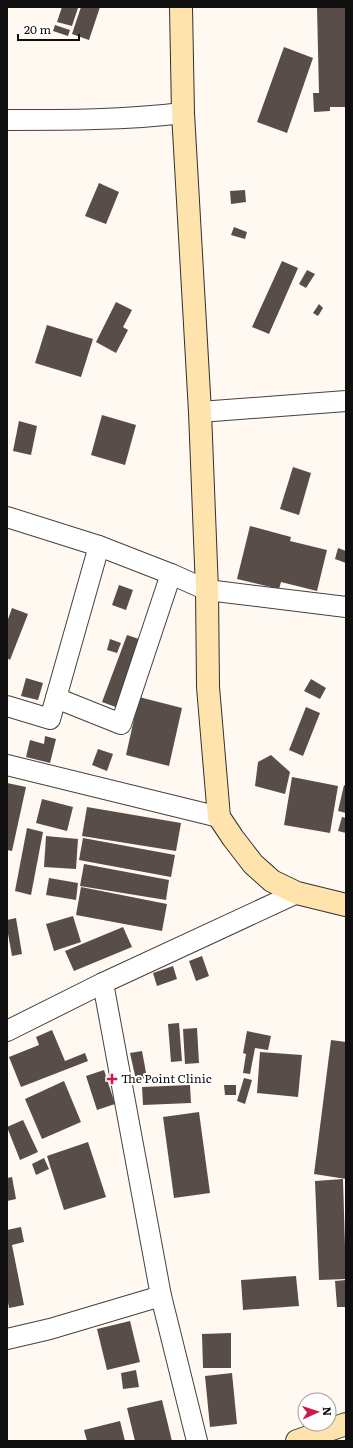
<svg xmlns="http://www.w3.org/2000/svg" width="353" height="1448" viewBox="0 0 353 1448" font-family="Literata,serif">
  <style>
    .building { fill: #594d4a }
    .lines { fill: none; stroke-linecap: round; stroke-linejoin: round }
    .street-casing { stroke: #424242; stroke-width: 22 }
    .secondary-casing { stroke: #313131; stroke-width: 24 }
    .street { stroke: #fff; stroke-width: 20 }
    .secondary { stroke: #ffe3ac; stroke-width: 22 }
    .poi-dot { fill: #cd194b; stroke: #fff; stroke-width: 1.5 }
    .labels { text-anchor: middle; stroke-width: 4; stroke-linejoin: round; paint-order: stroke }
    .poi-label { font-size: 12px; fill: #0f0f0f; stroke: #fff; text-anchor: start }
  </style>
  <rect width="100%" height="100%" fill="#fff9f1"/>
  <g class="building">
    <path d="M62 7 78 8 72 26 57 22Z"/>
    <path d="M81 7H100L89 40 72 34Z"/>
    <path d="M317 7H346V107H330V111L314 112 313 93H319Z"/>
    <path d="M55 25 70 30 68 36 53 31Z"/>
    <path d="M284 47 313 58 287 133 257 122Z"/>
    <path d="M99 183 119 192 106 224 85 216Z"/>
    <path d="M245 190 246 202 231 204 230 191Z"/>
    <path d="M234 227 247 232 245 239 231 235Z"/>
    <path d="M282 261 298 268 269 334 252 327Z"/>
    <path d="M307 270 315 274 306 288 299 284Z"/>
    <path d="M116 302 132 310 123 327 128 330 116 353 96 342Z"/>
    <path d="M319 304 323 308 318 316 313 313Z"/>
    <path d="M47 325 93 339 81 377 35 363Z"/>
    <path d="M102 415 136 425 125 465 91 455Z"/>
    <path d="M19 421 37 426 31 455 13 451Z"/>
    <path d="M293 467 311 473 299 515 280 509Z"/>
    <path d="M250 526 291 537 290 541 327 550 317 591 281 582 279 589 237 579Z"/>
    <path d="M338 548 346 551V563L335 559Z"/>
    <path d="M119 585 133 590 126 610 112 605Z"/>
    <path d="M12 608 28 614 10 660 7 658V622Z"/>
    <path d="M127 635 145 641 121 709 102 702Z"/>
    <path d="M110 639 121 643 117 653 107 650Z"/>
    <path d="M26 678 43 683 38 700 21 696Z"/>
    <path d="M311 679 326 688 320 699 304 691Z"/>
    <path d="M139 697 182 708 169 766 126 755Z"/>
    <path d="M306 707 320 713 303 756 289 750Z"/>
    <path d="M45 736 56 739 50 763 26 757 30 740 44 744Z"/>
    <path d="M98 749 113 754 107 771 92 765Z"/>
    <path d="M271 755 290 772 285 794 255 786 258 762Z"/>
    <path d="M292 777 338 786 330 833 284 825Z"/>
    <path d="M7 783 26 787 12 851 7 850Z"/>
    <path d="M344 785 346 786V813L338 811Z"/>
    <path d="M42 799 73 807 67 831 36 823Z"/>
    <path d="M87 807 181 823 176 851 82 836Z"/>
    <path d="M342 817 346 818V833L338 831Z"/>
    <path d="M27 828 43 832 31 895 15 891Z"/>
    <path d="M46 836 78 839 76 869 44 867Z"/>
    <path d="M83 838 175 855 171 877 79 860Z"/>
    <path d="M84 864 169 880 166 900 80 886Z"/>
    <path d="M49 878 78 883 76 900 46 895Z"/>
    <path d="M81 887 167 904 162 931 76 915Z"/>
    <path d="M73 916 81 942 54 951 46 924Z"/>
    <path d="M16 918 22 954 12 956 7 928V920Z"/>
    <path d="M123 927 132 947 74 971 65 951Z"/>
    <path d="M202 956 209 976 196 981 189 961Z"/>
    <path d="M173 966 177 979 157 986 153 973Z"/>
    <path d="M179 1023 182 1061 171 1062 168 1024Z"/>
    <path d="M197 1028 199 1063 185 1064 183 1029Z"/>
    <path d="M52 1030 65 1061 85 1053 88 1061 21 1087 9 1057 39 1045 36 1037Z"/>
    <path d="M247 1031 271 1036 268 1050 255 1048 250 1074 243 1073 246 1054 243 1053Z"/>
    <path d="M331 1040 346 1042V1179L314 1174Z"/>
    <path d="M142 1051 147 1078 136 1080 130 1053Z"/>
    <path d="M260 1052 302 1055 298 1097 257 1093Z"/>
    <path d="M104 1070 115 1104 97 1110 86 1076Z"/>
    <path d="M244 1078 252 1080 245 1104 237 1101Z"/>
    <path d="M64 1081 81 1122 42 1139 25 1099Z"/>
    <path d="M190 1085 191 1103 143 1105 142 1087Z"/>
    <path d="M224 1085H236V1095H225Z"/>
    <path d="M199 1112 210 1193 174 1198 163 1117Z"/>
    <path d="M23 1120 38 1152 20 1160 7 1127Z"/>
    <path d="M88 1142 106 1197 64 1210 47 1156Z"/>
    <path d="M44 1158 49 1169 36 1175 32 1164Z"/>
    <path d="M12 1177 16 1199 7 1201V1178Z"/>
    <path d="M343 1179 346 1279 319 1280 315 1181Z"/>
    <path d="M21 1227 24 1242 12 1245 24 1305 9 1308 7 1297V1230Z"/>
    <path d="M296 1276 299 1306 243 1310 241 1280Z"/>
    <path d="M346 1280V1307H337L335 1281Z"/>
    <path d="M130 1321 140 1362 107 1370 97 1329Z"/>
    <path d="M231 1333V1368H203L202 1334Z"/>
    <path d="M136 1370 139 1387 123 1389 121 1373Z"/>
    <path d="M232 1373 237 1424 210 1427 205 1376Z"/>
    <path d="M162 1400 172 1441H135L127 1408Z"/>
    <path d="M120 1421 125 1441H87L84 1430Z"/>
  </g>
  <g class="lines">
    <g class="street-casing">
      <g id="street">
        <path d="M7 120C66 120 125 120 183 113"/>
        <path d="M200 412 346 401"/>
        <path d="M7 517 99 546 171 574 207 590 346 607"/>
        <path d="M56 698 121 724 171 574"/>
        <path d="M7 706 50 719 99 546"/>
        <path d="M7 765 219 817"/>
        <path d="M103 983 161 1296 197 1441"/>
        <path d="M7 1031 103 983 297 893"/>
        <path d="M7 1339 50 1329 161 1296"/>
      </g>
    </g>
    <g class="secondary-casing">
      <g id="secondary">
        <path d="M181 7 183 113 200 412 207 590 208 687 219 817 233 838 253 864 272 881 297 893 346 905"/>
        <path d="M297 1441 346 1424"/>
      </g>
    </g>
    <use href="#street" class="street"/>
    <use href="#secondary" class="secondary"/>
  </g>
  <path class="poi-dot" d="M110 1073h4v4h4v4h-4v4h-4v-4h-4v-4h4z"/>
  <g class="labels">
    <g class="poi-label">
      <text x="121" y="1083">The Point Clinic</text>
    </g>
  </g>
  <rect width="353" height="1448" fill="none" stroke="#0f0f0f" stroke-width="16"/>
  <g transform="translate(317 1412) rotate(87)"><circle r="19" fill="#ffffff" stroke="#9f9f9f"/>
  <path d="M0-3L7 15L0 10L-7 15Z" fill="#cd194b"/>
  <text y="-6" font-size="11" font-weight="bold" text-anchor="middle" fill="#0f0f0f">N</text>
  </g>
  <path d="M18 34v6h61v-6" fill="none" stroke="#0f0f0f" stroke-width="2"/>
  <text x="24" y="34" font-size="12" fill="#0f0f0f" stroke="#ffffff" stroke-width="3" paint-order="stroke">20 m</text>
</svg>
